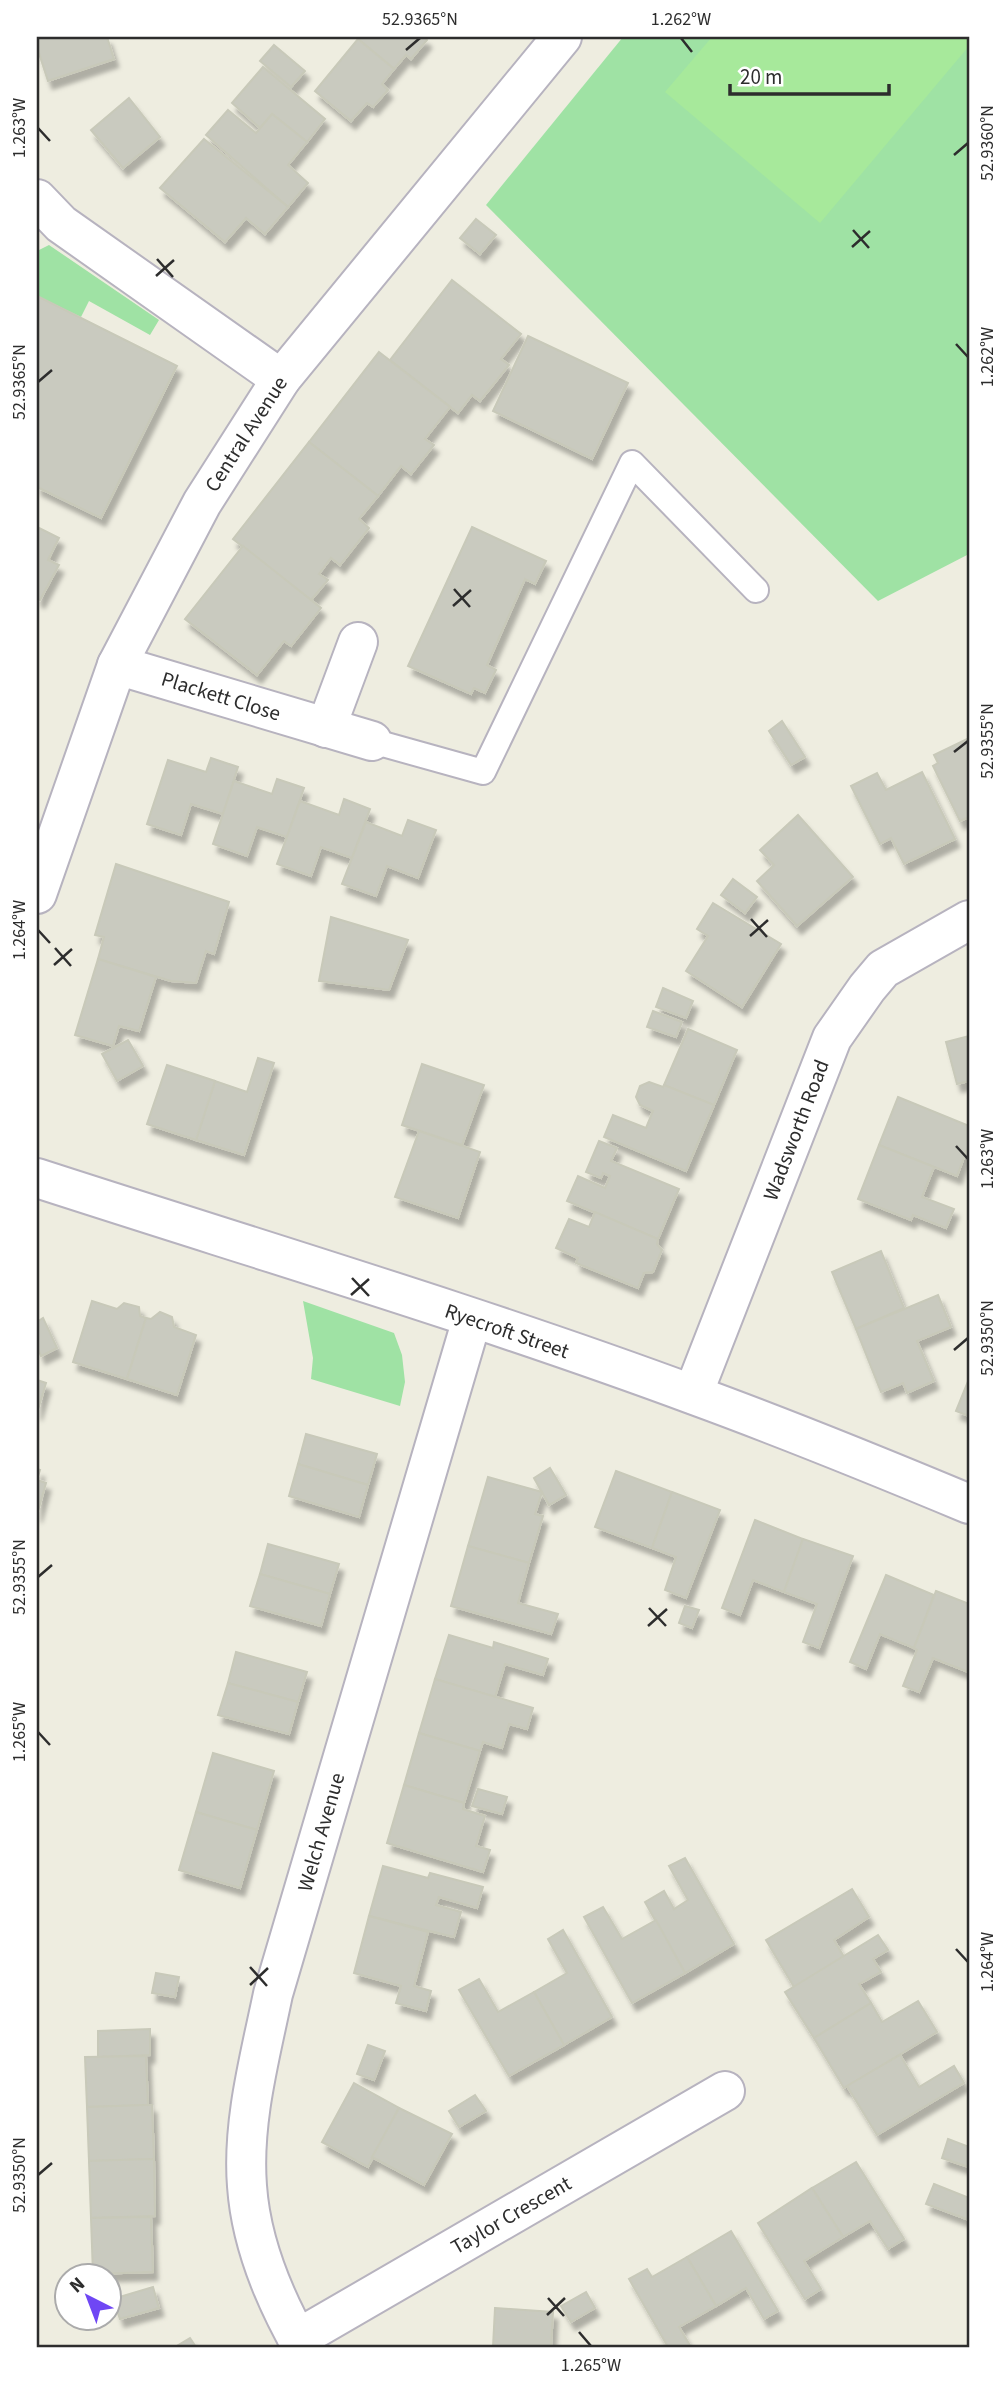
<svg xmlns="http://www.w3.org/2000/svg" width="1006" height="2384" viewBox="0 0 1006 2384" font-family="'Source Sans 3',sans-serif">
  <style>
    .green { fill: #9fe2a4 }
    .pitch { fill: #a7e99b }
    .building { fill: #c9cabf; stroke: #c8c9b9; stroke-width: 2; filter: url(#shadow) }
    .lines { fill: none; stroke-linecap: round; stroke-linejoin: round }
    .service-casing { stroke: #b7b3bf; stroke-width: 28 }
    .minor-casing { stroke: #b7b3bf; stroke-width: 42 }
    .service { stroke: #fff; stroke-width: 24 }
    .minor { stroke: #fff; stroke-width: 38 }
    .ticks { fill: none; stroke: #2d2d2d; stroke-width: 2.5 }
    .labels { text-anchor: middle; stroke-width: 6; stroke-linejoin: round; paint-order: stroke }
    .street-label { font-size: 21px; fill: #2d2d2d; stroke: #fff }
    .neatline { fill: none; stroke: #2d2d2d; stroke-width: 2.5 }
    .ticks-label { font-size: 18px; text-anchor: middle; fill: #2d2d2d }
  </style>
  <defs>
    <filter id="shadow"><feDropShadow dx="4.5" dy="8" stdDeviation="2" flood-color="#0004"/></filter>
  </defs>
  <rect width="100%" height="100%" fill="#eeede0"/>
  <g class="green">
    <path d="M623 37H969V554L878 601 486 205Z"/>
    <path d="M49 245 159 320 150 335 89 301 81 317 37 296V251Z"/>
    <path d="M303 1301 394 1333 402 1355 405 1382 400 1406 311 1379 313 1358Z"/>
  </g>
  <path class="pitch" d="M712 37H969V46L820 223 665 92Z"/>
  <g class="building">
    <path d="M37 37H107L114 59 48 81 37 47Z"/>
    <path d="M360 37H424L427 40 411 59 406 55 394 69 358 39Z"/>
    <path d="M358 39 394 69 382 84 388 90 373 107 367 103 351 121 315 91Z"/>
    <path d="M274 45 305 71 291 87 260 61Z"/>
    <path d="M263 67 325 119 307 142 272 114 260 128 232 103Z"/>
    <path d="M129 98 160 137 123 168 91 130Z"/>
    <path d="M228 110 256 133 272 114 307 142 288 165 308 183 288 207 206 135Z"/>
    <path d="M204 139 288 207 265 234 246 218 225 242 160 188Z"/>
    <path d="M476 219 496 235 480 254 460 238Z"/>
    <path d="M452 280 521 334 501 359 509 365 480 401 472 395 458 413 390 360Z"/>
    <path d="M37 296 177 366 101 518 37 487Z"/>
    <path d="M528 336 628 383 592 459 493 411Z"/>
    <path d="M379 352 450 407 425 439 434 445 411 474 401 466 378 496 309 442Z"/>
    <path d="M309 442 378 496 359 519 369 528 340 565 331 558 319 574 328 580 311 600 233 539Z"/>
    <path d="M37 527 59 538 48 560 59 565 40 600 37 598Z"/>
    <path d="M472 527 546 561 535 584 525 579 487 665 496 670 485 693 474 688 471 694 408 666Z"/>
    <path d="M243 546 321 608 291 646 284 641 257 675 185 619Z"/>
    <path d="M782 721 805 757 791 765 769 731Z"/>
    <path d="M969 738V817L960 821 933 766 938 763 934 755Z"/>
    <path d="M211 758 238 767 223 814 191 804 181 835 147 824 168 760 206 772Z"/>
    <path d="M922 772 955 839 904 864 891 838 880 844 851 786 877 773 886 790Z"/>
    <path d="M277 779 304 788 287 837 257 827 247 856 213 844 234 781 272 794Z"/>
    <path d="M344 799 370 809 352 858 321 847 311 876 277 864 300 801 339 815Z"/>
    <path d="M798 815 853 877 797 926 757 881 774 865 760 850Z"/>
    <path d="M408 820 436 830 418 878 387 866 376 896 342 884 366 822 402 836Z"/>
    <path d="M116 864 229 902 214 954 206 951 196 983 171 981 98 959 104 937 95 935Z"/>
    <path d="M733 879 757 897 745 913 721 895Z"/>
    <path d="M713 903 781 944 742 1007 686 971 708 936 697 929Z"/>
    <path d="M331 917 408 940 389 990 319 981Z"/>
    <path d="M98 959 156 977 139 1031 119 1026 113 1046 75 1035Z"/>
    <path d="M663 988 693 1001 686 1018 656 1007Z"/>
    <path d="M653 1011 682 1022 676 1037 647 1027Z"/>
    <path d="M688 1029 737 1050 714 1105 664 1085Z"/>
    <path d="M969 1036V1081L957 1084 946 1042Z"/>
    <path d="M128 1040 143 1066 117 1081 102 1054Z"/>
    <path d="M258 1058 274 1063 244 1155 196 1140 215 1081 247 1092Z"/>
    <path d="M422 1064 484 1085 462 1145 402 1125Z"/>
    <path d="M167 1065 215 1081 196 1140 147 1124Z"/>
    <path d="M649 1082 663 1087 664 1085 714 1105 686 1171 604 1137 613 1115 646 1128 653 1111 640 1105 636 1097 640 1086Z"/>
    <path d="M898 1097 969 1126V1144L957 1176 879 1145Z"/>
    <path d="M419 1131 480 1152 458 1218 395 1197Z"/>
    <path d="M599 1141 617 1148 611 1161 679 1189 658 1239 567 1201 578 1176 605 1188 610 1176 603 1173 601 1178 586 1172Z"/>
    <path d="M879 1145 934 1167 922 1197 954 1209 946 1228 913 1215 911 1220 858 1199Z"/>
    <path d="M595 1212 658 1239 657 1244 662 1250 653 1272 644 1273 638 1288 576 1263 578 1258 556 1248 569 1219 589 1227Z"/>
    <path d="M881 1251 904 1308 856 1329 832 1272Z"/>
    <path d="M938 1295 951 1327 917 1341 934 1381 907 1393 903 1383 881 1392 856 1329Z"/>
    <path d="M92 1301 117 1309 124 1303 139 1307 140 1316 146 1318 127 1379 73 1362Z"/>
    <path d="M160 1312 172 1317 174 1327 196 1335 177 1395 127 1379 146 1318 151 1319Z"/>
    <path d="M43 1318 57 1348 41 1356 37 1346V1322Z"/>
    <path d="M969 1379V1416L956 1411Z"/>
    <path d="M37 1380 46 1383 37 1413Z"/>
    <path d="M306 1434 377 1454 368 1485 298 1464Z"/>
    <path d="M298 1464 368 1485 359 1517 289 1496Z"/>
    <path d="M550 1468 566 1495 549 1505 534 1478Z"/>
    <path d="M37 1469 40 1470 37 1480 46 1483 37 1515Z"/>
    <path d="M616 1471 672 1492 652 1548 595 1527Z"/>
    <path d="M488 1477 542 1492 535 1514 543 1516 529 1563 468 1546Z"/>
    <path d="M672 1492 720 1510 686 1598 665 1590 676 1557 652 1548Z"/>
    <path d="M755 1520 803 1539 784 1592 753 1580 740 1615 722 1608Z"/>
    <path d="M803 1539 853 1556 819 1648 803 1642 817 1604 784 1592Z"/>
    <path d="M268 1544 339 1564 330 1594 260 1574Z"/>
    <path d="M468 1546 529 1563 518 1603 558 1614 551 1634 451 1606Z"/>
    <path d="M260 1574 330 1594 321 1626 250 1606Z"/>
    <path d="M886 1575 934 1595 914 1648 880 1634 866 1669 850 1662Z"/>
    <path d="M936 1591 969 1604V1668L968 1672 933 1658 919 1692 903 1686 917 1650 914 1648Z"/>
    <path d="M685 1606 699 1610 692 1628 679 1623Z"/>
    <path d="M449 1635 493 1648 494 1642 548 1659 543 1675 505 1664 495 1697 435 1679Z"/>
    <path d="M236 1652 307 1672 298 1702 228 1683Z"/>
    <path d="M435 1679 533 1708 527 1729 509 1724 502 1748 483 1742 480 1751 419 1733Z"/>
    <path d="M228 1683 298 1702 289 1734 218 1715Z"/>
    <path d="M419 1733 480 1751 464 1803 404 1785Z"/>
    <path d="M213 1753 274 1771 257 1830 196 1812Z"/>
    <path d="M404 1785 464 1803 463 1809 485 1816 476 1846 490 1850 483 1872 387 1843Z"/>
    <path d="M478 1789 507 1797 502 1814 472 1806Z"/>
    <path d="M196 1812 257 1830 240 1888 179 1870Z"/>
    <path d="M685 1858 734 1944 685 1973 645 1902 664 1891 674 1909 688 1900 669 1866Z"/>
    <path d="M383 1866 428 1878 430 1873 483 1887 477 1908 439 1897 436 1905 461 1912 454 1937 369 1916Z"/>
    <path d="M852 1889 869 1917 834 1940 844 1957 794 1987 766 1940Z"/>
    <path d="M603 1907 622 1939 656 1920 685 1973 632 2003 584 1917Z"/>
    <path d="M369 1916 428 1932 414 1986 431 1991 426 2011 396 2003 401 1986 354 1973Z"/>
    <path d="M563 1930 612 2017 564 2045 534 1992 567 1973 548 1939Z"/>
    <path d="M878 1935 888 1950 873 1959 881 1972 859 1984 871 2003 814 2038 785 1992Z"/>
    <path d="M156 1973 179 1977 175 1997 152 1993Z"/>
    <path d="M479 1979 498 2012 534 1992 564 2045 509 2076 459 1990Z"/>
    <path d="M918 2001 937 2032 844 2088 814 2038 871 2003 882 2022Z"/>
    <path d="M150 2029V2055L98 2057V2031Z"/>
    <path d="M368 2045 385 2051 374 2080 357 2074Z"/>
    <path d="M900 2055 919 2087 954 2066 964 2083 877 2135 847 2086Z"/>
    <path d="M146 2056 148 2105 87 2107 85 2057Z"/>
    <path d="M354 2083 399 2108 368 2167 322 2142Z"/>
    <path d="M475 2095 486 2111 459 2127 449 2111Z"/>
    <path d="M148 2105H152L154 2159 89 2161 87 2107Z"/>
    <path d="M399 2108 452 2134 424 2185 372 2157Z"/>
    <path d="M948 2139 969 2147V2167L942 2158Z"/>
    <path d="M154 2159 155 2216 91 2218 89 2161Z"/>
    <path d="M856 2162 904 2239 888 2249 870 2221 843 2237 812 2188Z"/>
    <path d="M934 2184 969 2198V2220L926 2204Z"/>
    <path d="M812 2188 843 2237 804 2261 821 2289 805 2299 758 2223Z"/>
    <path d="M151 2217 153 2272 93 2274 91 2218Z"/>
    <path d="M731 2231 778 2311 764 2319 746 2288 716 2306 687 2257Z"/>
    <path d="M687 2257 716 2306 679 2327 691 2347H668L629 2279 647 2269 652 2277Z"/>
    <path d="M153 2287 159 2308 120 2319 113 2299Z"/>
    <path d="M586 2292 595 2308 571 2322 561 2306Z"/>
    <path d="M495 2308 553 2312 551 2347H493Z"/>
    <path d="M190 2338 196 2347H175Z"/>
  </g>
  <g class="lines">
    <g class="service-casing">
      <path id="service" d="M372 741 483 772 632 463 756 590"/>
    </g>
    <g class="minor-casing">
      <g id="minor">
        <path d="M37 199 61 224 281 379"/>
        <path d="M117 665 372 741"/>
        <path d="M326 728 358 642"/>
        <path d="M37 894 117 665 202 503 281 379 562 37"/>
        <path d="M37 1178C256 1249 478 1315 694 1395 787 1429 878 1466 969 1504"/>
        <path d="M693 1394 832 1038 867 988 883 969 969 920"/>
        <path d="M297 2339 725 2091"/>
        <path d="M302 2347C274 2298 251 2243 247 2186 242 2122 260 2057 273 1994L472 1319"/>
      </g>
    </g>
    <use href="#service" class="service"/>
    <use href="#minor" class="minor"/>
  </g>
  <path class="ticks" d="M681 38 692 52M406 50 420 38M38 128 50 141M954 155 968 143M853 230 869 248M852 247 870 231M157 259 173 277M156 276 174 260M956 344 968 357M38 382 52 370M454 589 470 607M453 606 471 590M954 752 968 741M751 919 767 937M38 930 50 943M750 936 768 920M55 948 71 966M54 965 72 949M956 1146 968 1159M352 1278 369 1296M351 1295 369 1279M954 1350 968 1338M38 1577 52 1565M649 1608 666 1626M648 1626 667 1609M38 1732 50 1745M956 1949 968 1962M250 1967 267 1986M250 1985 268 1968M38 2175 52 2163M548 2298 564 2316M547 2315 565 2298M579 2332 591 2346"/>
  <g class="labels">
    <g class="street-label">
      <text transform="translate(246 434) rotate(-57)" y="7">Central Avenue</text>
      <text transform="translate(221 696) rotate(17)" y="7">Plackett Close</text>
      <text transform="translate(796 1130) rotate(-69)" y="7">Wadsworth Road</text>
      <text transform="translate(507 1331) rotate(19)" y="7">Ryecroft Street</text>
      <text transform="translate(321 1832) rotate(-74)" y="7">Welch Avenue</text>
      <text transform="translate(511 2215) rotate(-30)" y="7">Taylor Crescent</text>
    </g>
  </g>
  <rect width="1006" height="2384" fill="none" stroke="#ffffff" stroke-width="77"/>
  <g transform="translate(88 2297) rotate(318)"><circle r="33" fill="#ffffff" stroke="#ababab" stroke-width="2"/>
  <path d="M0-5L12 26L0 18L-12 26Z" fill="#6f47f4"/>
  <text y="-10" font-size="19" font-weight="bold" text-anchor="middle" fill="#2d2d2d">N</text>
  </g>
  <path d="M730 84v10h159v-10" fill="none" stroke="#2d2d2d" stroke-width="3.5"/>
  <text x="740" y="84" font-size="21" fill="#2d2d2d" stroke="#ffffff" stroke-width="5" paint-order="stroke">20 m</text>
  <rect x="38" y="38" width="930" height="2308" class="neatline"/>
  <g class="ticks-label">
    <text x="420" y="25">52.9365°N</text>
    <text x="681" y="25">1.262°W</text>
    <text transform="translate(19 128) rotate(-90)" y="6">1.263°W</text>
    <text transform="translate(987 143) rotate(-90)" y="6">52.9360°N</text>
    <text transform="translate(987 357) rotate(-90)" y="6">1.262°W</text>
    <text transform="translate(19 382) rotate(-90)" y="6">52.9365°N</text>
    <text transform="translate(987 741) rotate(-90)" y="6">52.9355°N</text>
    <text transform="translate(19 930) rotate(-90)" y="6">1.264°W</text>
    <text transform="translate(987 1159) rotate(-90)" y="6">1.263°W</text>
    <text transform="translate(987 1338) rotate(-90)" y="6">52.9350°N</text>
    <text transform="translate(19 1577) rotate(-90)" y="6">52.9355°N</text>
    <text transform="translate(19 1732) rotate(-90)" y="6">1.265°W</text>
    <text transform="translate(987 1962) rotate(-90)" y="6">1.264°W</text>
    <text transform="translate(19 2175) rotate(-90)" y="6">52.9350°N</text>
    <text x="591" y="2371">1.265°W</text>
  </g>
</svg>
